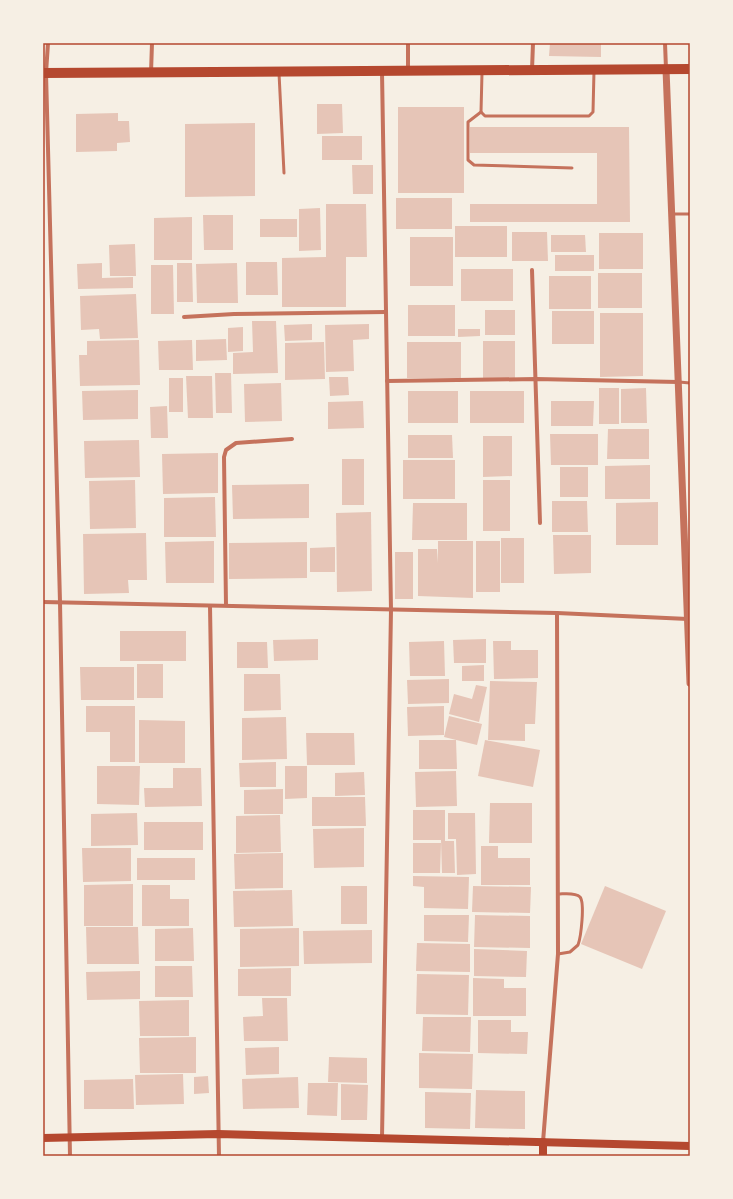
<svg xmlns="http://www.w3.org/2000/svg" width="733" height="1199" viewBox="0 0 733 1199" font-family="Inter,sans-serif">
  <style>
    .building { fill: #e6c5b7 }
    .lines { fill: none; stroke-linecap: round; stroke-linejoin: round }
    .service { stroke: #c5725c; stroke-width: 3 }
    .minor { stroke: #c5725c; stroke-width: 4 }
    .tertiary { stroke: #c5725c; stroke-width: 7 }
    .secondary { stroke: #b5482f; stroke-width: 8 }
    .primary { stroke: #b5482f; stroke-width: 10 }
    .neatline { fill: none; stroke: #b5482f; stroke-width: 1.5 }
  </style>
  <rect width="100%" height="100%" fill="#f6efe4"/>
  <g class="building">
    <path d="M550 43H601V57L549 56Z"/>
    <path d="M317 104H342L343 133 317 134Z"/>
    <rect x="398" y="107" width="66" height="86"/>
    <path d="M118 113V121H129L130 142 117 143V151L76 152V114Z"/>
    <path d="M255 123V196L185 197V124Z"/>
    <path d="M470 127H629L630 222H470V204H597V153H470Z"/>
    <rect x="322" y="136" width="40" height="24"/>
    <path d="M352 165H373V194H353Z"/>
    <rect x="396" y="198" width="56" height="31"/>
    <path d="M326 204H366L367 257H346V307H282V258L326 257Z"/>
    <path d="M320 208 321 250 299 251V209Z"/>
    <path d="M203 215H233V250H204Z"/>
    <path d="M192 217V260H154V218Z"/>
    <rect x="260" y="219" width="37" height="18"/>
    <rect x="455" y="226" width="52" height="31"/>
    <path d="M512 232H547L548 261H512Z"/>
    <rect x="599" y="233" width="44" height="36"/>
    <path d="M551 235H585L586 252H551Z"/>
    <rect x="410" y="237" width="43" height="49"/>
    <path d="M135 244 136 276H110L109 245Z"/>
    <rect x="555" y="255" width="39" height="16"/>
    <path d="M246 262H277L278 295H246Z"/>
    <path d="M102 263V278L133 277V288L78 289 77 264Z"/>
    <path d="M177 263H192L193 302H177Z"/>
    <path d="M237 263 238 303H197L196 264Z"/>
    <path d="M151 265H173L174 314H151Z"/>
    <rect x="461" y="269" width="52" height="32"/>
    <rect x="598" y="273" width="44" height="35"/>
    <rect x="549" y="276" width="42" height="33"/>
    <path d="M136 294 138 338 100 339 99 329 81 330 80 296Z"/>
    <rect x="408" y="305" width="47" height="31"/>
    <rect x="485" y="310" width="30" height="25"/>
    <rect x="552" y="311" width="42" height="33"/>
    <path d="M600 313H643V376L600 377Z"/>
    <path d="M252 321H276L278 373 233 374V353L253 352Z"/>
    <path d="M312 324V340L285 341 284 325Z"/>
    <path d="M369 324V339L353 340 354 371 326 372 325 325Z"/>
    <path d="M243 327V351L228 352V328Z"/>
    <path d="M458 329H480V336L458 337Z"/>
    <path d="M226 339 227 360 196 361V340Z"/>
    <path d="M139 340 140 385 80 386 79 355H87V341Z"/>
    <path d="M192 340 193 370H159L158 341Z"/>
    <rect x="483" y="341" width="32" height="37"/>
    <path d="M324 342 325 379 285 380V343Z"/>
    <rect x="407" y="342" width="54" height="36"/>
    <path d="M215 373H231L232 413H216Z"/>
    <path d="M186 376H212L213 418H188Z"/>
    <path d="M329 377H348L349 395 330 396Z"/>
    <rect x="169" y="378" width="14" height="34"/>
    <path d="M281 383 282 421 245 422 244 384Z"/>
    <rect x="599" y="388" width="20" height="36"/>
    <path d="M646 388 647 423H621V389Z"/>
    <path d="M138 390V419L83 420 82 391Z"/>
    <rect x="408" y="391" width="50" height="32"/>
    <rect x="470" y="391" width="54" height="32"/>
    <path d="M363 401 364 428 328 429V402Z"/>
    <path d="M551 401H594L593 426H551Z"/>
    <path d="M167 406 168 438H151L150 407Z"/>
    <path d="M608 429H649V459H607Z"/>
    <path d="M550 434H598V465H551Z"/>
    <path d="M408 435H452L453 458H408Z"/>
    <path d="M483 436H512V476L483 477Z"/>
    <path d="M139 440 140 477 85 478 84 441Z"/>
    <path d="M218 453V493L163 494 162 454Z"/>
    <rect x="342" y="459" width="22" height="46"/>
    <rect x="403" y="460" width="52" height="39"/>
    <path d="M650 465V499H605V466Z"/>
    <rect x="560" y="467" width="28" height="30"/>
    <path d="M135 480 136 528 90 529 89 481Z"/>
    <rect x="483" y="480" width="27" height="51"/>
    <path d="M309 484V518L233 519 232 485Z"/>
    <path d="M215 497 216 537H164V498Z"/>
    <path d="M552 501H587L588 532H552Z"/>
    <path d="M658 502V545H616V503Z"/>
    <path d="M413 503H467V540H412Z"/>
    <path d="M371 512 372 591 337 592 336 513Z"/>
    <path d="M146 533 147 580H128L129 593 84 594 83 534Z"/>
    <path d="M553 535H591V573L554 574Z"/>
    <rect x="501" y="538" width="23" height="45"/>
    <path d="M214 541V583H166L165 542Z"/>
    <path d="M438 541H473V598L418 596V549H437L438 563Z"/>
    <rect x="476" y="541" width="24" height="51"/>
    <path d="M307 542V578L229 579V543Z"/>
    <path d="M335 547V572H310V548Z"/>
    <rect x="395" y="552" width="18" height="47"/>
    <rect x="120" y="631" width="66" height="30"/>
    <path d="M318 639V660L274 661 273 640Z"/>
    <path d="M486 639V663H454L453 640Z"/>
    <path d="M444 641 445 676H410L409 642Z"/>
    <path d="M493 641H511V650H538V678L494 679Z"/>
    <path d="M237 642H267L268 668H237Z"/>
    <rect x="137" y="664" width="26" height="34"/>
    <path d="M484 665V681H462V666Z"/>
    <path d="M80 667H134V700H81Z"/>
    <path d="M244 674H280L281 710 244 711Z"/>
    <path d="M449 679V703L408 704 407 680Z"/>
    <path d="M490 681 537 682 535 724H525V741L488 740Z"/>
    <path d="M476 685 487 687 479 722 449 714 454 694 472 699Z"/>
    <path d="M86 706H135V762H110V732H86Z"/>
    <path d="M444 706V735L408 736 407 707Z"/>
    <path d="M449 716 482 724 477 745 444 737Z"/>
    <path d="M286 717 287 759 242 760V718Z"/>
    <path d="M139 720 185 721V763H139Z"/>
    <path d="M306 733H354L355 765H307Z"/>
    <path d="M419 740H456L457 769H419Z"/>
    <path d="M485 740 540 750 533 787 478 776Z"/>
    <path d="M276 762V787H240L239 763Z"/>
    <path d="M97 766H140L139 805 97 804Z"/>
    <path d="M285 766H307V798L285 799Z"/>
    <path d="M173 768H201L202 806 145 807 144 788H173Z"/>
    <path d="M456 771 457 806 416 807 415 772Z"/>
    <path d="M364 772 365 795 335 796V773Z"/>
    <path d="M283 789V814H244V790Z"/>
    <path d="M312 797H365L366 826H312Z"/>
    <path d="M490 803H532V843H489Z"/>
    <path d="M413 810H445V841H454L455 873H442L441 840H413Z"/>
    <path d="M137 813 138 845 91 846V814Z"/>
    <path d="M448 813H475L476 874 457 875 456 839H448Z"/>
    <path d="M280 815 281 852 236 853V816Z"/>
    <rect x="144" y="822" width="59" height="28"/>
    <path d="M364 828V867L314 868 313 829Z"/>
    <path d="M413 843H441L440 873H413Z"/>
    <path d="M481 846H498V858H530V885H481Z"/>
    <path d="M82 848H131V881L83 882Z"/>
    <path d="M283 853V888L235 889 234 854Z"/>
    <rect x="137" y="858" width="58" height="22"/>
    <path d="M413 876 469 877 468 909 424 908V887L413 886Z"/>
    <path d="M133 884V926H84V885Z"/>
    <path d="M142 885H170V899H189V926H142Z"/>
    <rect x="341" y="886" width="26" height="38"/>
    <path d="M473 886 531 887 530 913 472 912Z"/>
    <path d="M605 886 666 911 642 969 581 944Z"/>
    <path d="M292 890 293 926 234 927 233 891Z"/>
    <path d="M424 915H469L468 942 424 941Z"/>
    <path d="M475 915 530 916V948L474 947Z"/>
    <path d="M86 927H138L139 964H87Z"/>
    <path d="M193 928 194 961H155V929Z"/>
    <path d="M299 928V966L240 967V929Z"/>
    <path d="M372 930V963L304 964 303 931Z"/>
    <path d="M417 943 470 944V972L416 971Z"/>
    <path d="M474 949 527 951 526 977 474 976Z"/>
    <path d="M155 966H192L193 997H155Z"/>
    <path d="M291 968V996H238V969Z"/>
    <path d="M140 971V999L87 1000 86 972Z"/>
    <path d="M417 974 469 975 468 1015 416 1014Z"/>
    <path d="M473 978 504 979V988H526V1016H473Z"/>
    <path d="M262 998H287L288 1041H244L243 1017 263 1016Z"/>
    <path d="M189 1000V1036H140L139 1001Z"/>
    <path d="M423 1017H471L470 1052 422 1051Z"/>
    <path d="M478 1020H511V1032H528L527 1054 478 1053Z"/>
    <path d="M196 1037V1073H140L139 1038Z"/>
    <path d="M279 1047V1074L246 1075 245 1048Z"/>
    <path d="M419 1053 473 1054 472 1089 419 1088Z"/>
    <path d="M329 1057 367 1058V1083L328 1082Z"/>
    <path d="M183 1074 184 1104 136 1105 135 1075Z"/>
    <path d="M208 1076 209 1093 194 1094V1077Z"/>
    <path d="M298 1077 299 1108 243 1109 242 1079Z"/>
    <path d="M133 1079 134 1109H84V1080Z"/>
    <path d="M308 1083H338L337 1116 307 1115Z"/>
    <path d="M341 1084 368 1085 367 1120H341Z"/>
    <path d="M476 1090 525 1091V1129L475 1128Z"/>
    <path d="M425 1092 471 1093 470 1129 425 1128Z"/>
  </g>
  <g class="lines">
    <g class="service">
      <path d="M279 73 284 173"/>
      <path d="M482 73 481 112 485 116H589L593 112 594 71"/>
      <path d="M481 112 468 122V160L474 165 572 168"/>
      <path d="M672 214H690"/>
      <path d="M679 382 690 383"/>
      <path d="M558 894C564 894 575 892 580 897 585 903 581 937 578 945L570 952 558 954"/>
    </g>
    <g class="minor">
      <path d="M48 43 46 73 60 602 70 1156"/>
      <path d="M665 43 666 69"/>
      <path d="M408 70V43"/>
      <path d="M532 70 533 43"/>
      <path d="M151 73 152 43"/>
      <path d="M532 270 540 523"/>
      <path d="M184 317 234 314 386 312"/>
      <path d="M387 381 536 379 678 382"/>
      <path d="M43 602 557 613 688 619"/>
      <path d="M226 605 224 457 226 450 236 443 292 439"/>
      <path d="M210 606 219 1156"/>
      <path d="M382 1138 391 610 382 72"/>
      <path d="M543 1142 558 954 557 613"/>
    </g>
    <path class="tertiary" d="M666 69 690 683"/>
    <g class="secondary">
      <path d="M43 1138 218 1134 690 1146"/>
      <path d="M543 1156V1142"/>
    </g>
    <path class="primary" d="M43 73 690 69"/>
  </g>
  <rect width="733" height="1199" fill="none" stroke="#f6efe4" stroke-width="88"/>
  <rect x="44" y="44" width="645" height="1111" class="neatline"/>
</svg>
